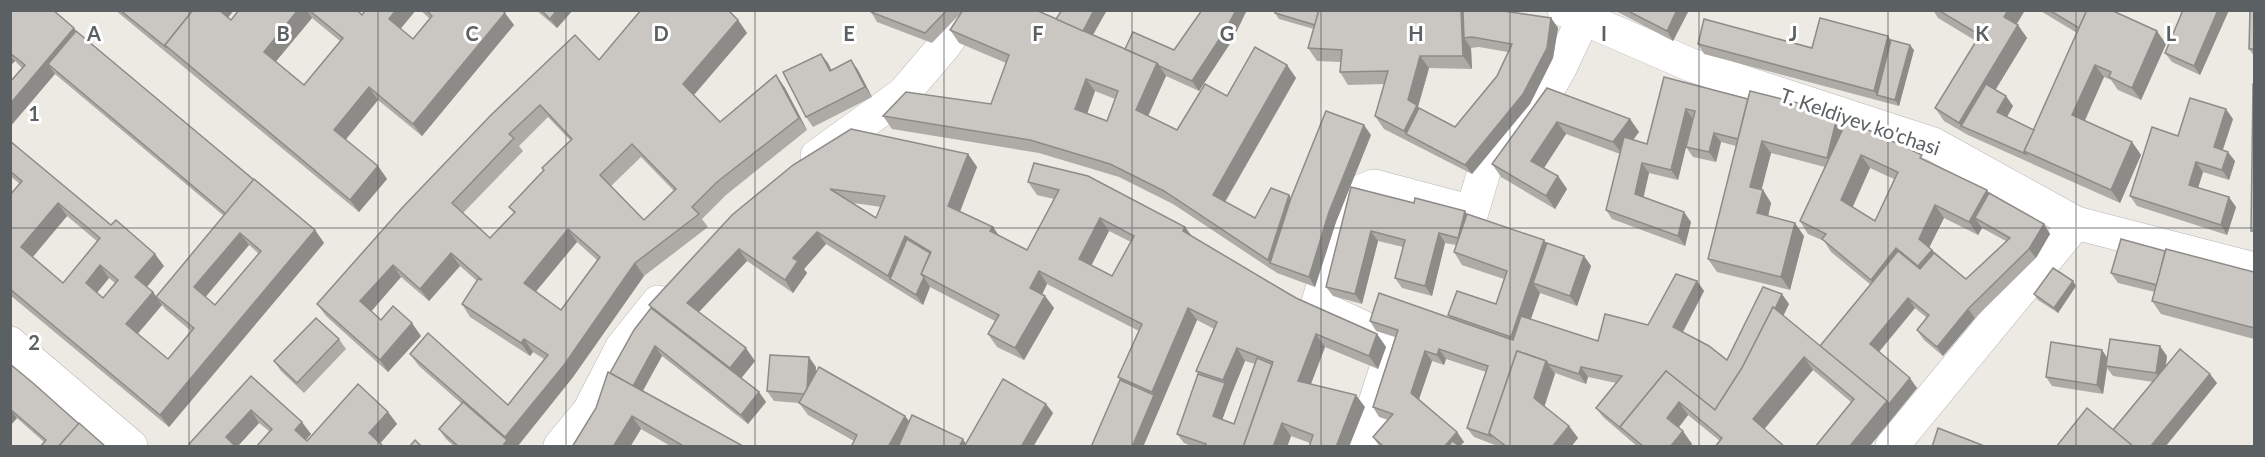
<svg xmlns="http://www.w3.org/2000/svg" width="2265" height="457" viewBox="0 0 2265 457" font-family="Lato,sans-serif">
  <style>
    .lines { fill: none; stroke-linecap: round; stroke-linejoin: round }
    .minor-casing { stroke: #b4b6ba; stroke-width: 34 }
    .minor { stroke: #fff; stroke-width: 33 }
    .wall { fill: #aeaba7; fill-rule: evenodd }
    .shaded-wall { fill: #8d8b88 }
    .building { fill: #cac7c2; stroke: #8d8b88; stroke-width: 1.5; fill-rule: evenodd }
    .grid { fill: none; stroke: #5b6063; stroke-width: 1.5; stroke-opacity: 0.55 }
    .labels { text-anchor: middle; stroke-width: 6; stroke-linejoin: round; paint-order: stroke }
    .street-label { font-size: 20px; fill: #5b6063; stroke: #fff }
    .grid-label { font-size: 20px; text-anchor: middle; font-weight: bold; fill: #5b6063; stroke: #fff; stroke-width: 6; stroke-linejoin: round; paint-order: stroke }
  </style>
  <rect width="100%" height="100%" fill="#edeae3"/>
  <g class="lines">
    <g class="minor-casing">
      <g id="minor">
        <path d="M1564 10 1691 65 1933 144 2076 223 2254 269"/>
        <path d="M817 156 903 94 944 46 970 10"/>
        <path d="M10 343 131 446"/>
        <path d="M560 446 589 411 622 347 658 302"/>
        <path d="M1361 446 1392 350 1384 337 1317 306 1345 212 1356 193 1374 186 1472 212 1485 168 1540 103 1560 68 1583 19"/>
        <path d="M1892 446 2076 223"/>
      </g>
    </g>
    <use href="#minor" class="minor"/>
  </g>
  <g class="wall">
    <path d="M10 10 74 28 76 31 315 230 324 243 169 427 10 295V195L20 184 10 176V141L111 225 164 266 147 287 153 292 162 305 137 334 168 359 191 331 165 309 156 297 224 216 55 74 22 68 15 61 10 66ZM67 216 98 242 63 283 33 257ZM249 245 259 254 215 305 205 297ZM109 278 115 283 103 298 97 293Z"/>
    <path d="M115 10H234L228 18 231 20 239 10H357L362 15 416 10 400 29 413 39 430 19 420 10H502L514 25 422 136 378 100 345 140 378 166 387 179 359 212ZM312 18 340 41 304 85 276 61Z"/>
    <path d="M536 10H573L557 28Z"/>
    <path d="M868 10H962L960 14 932 43 877 22 871 12Z"/>
    <path d="M1107 10 1092 35 1125 49 1174 50 1233 39 1199 91 1166 76 1148 116 1177 130 1227 96 1287 65 1296 78 1225 202 1255 218 1289 195 1291 198 1371 135 1336 222 1315 287 1277 273 1173 204 1119 177 1039 153 892 129 883 116 991 104 1006 63 959 43 950 30 1056 19ZM1095 91 1115 99 1107 121 1087 114Z"/>
    <path d="M1276 10H1462L1551 18 1558 28 1553 58 1530 104 1472 174 1384 129 1375 116 1384 84 1348 85 1340 72 1341 62 1317 61 1308 48 1314 29 1279 19 1275 13ZM1479 47 1508 52 1497 76 1455 127 1419 108 1418 107 1429 68 1472 69 1471 48Z"/>
    <path d="M1614 10H1689L1673 41Z"/>
    <path d="M1933 10H2025L2017 24 2027 38 1995 90 2013 106 2007 117 2034 130 2077 33 2039 10H2111L2166 44 2141 100 2118 90 2111 80 2104 77 2085 121 2132 142 2141 155 2120 203 1968 135 1944 121 1935 108 1976 41 1938 18Z"/>
    <path d="M2183 10H2229L2200 75 2172 62 2165 53Z"/>
    <path d="M2254 10V56L2249 49Z"/>
    <path d="M738 20 747 33 694 95 720 122 776 75 785 88 807 130 726 195 702 219 708 227 644 276 573 377 517 447H455L446 439 439 429 462 404 419 366 410 354 508 405 544 359 533 352 530 356 470 317 462 304 477 281 460 266 429 301 401 277 371 311 381 320 421 336 388 372 326 316 317 304 491 115 599 60ZM548 117 571 141 509 207 514 213 490 238 463 213 523 151 519 146ZM641 157 674 191 644 220 611 186ZM577 242 597 260 561 310 536 291Z"/>
    <path d="M1698 44 1812 48 1914 50 1899 106 1704 54Z"/>
    <path d="M821 54 831 70 851 60 858 70 872 97 813 127 806 117Z"/>
    <path d="M1664 77 1845 123 1987 190 1989 193 2044 224 2050 234 2036 258 1975 318 1943 356 1924 340 1917 330 1927 318 1915 308 1879 352 1917 388 1869 447H1815L1851 402 1813 370 1720 441 1688 415 1678 428 1692 444 1690 447H1638L1603 417 1596 408 1616 383 1588 377 1586 384 1555 373 1544 406 1569 426 1578 438 1571 447H1500L1474 437 1467 428 1486 372 1446 359 1444 365 1432 361 1419 399 1457 432 1464 442 1460 446 1461 447H1380L1373 437 1388 420 1379 417 1373 407 1395 337 1376 331 1370 321 1450 318 1448 315 1496 304 1504 279 1462 265 1454 252 1456 245 1445 243 1432 296 1402 288 1395 278 1403 247 1378 241 1362 304 1333 296 1326 287 1351 187 1414 203 1465 211 1467 214 1544 240 1547 243 1584 256 1591 266 1577 306 1540 293 1531 319 1598 341 1648 325 1697 281 1704 291 1683 332 1727 360 1789 304 1783 316 1820 346 1871 285 1831 252 1824 241 1808 234 1800 221 1825 167 1771 153 1761 190H1763L1771 203 1768 216 1804 236 1790 290 1717 272 1708 259 1736 146 1721 142 1716 162 1693 157 1686 147 1693 119 1678 180 1649 173 1643 197 1691 222 1685 246 1612 219 1606 210 1620 154 1566 134 1544 168 1558 176 1567 189 1555 209 1501 177 1492 164 1547 88 1630 119 1639 132 1633 140 1647 144ZM1870 168 1894 179 1875 221 1853 207ZM1944 218 1978 235 1982 228 2006 241 1966 279 1929 247Z"/>
    <path d="M2233 119 2223 150 2235 161 2229 180 2203 172 2198 188 2236 207 2227 235 2137 206 2130 196 2178 136Z"/>
    <path d="M968 154 977 167 960 212 993 227 999 236 1027 250 1054 199 1037 195 1028 182 1034 163 1185 227 1191 236 1296 298 1377 334 1386 347 1378 369 1325 347 1311 384 1365 407 1310 443 1291 436 1287 447H1193L1184 443 1177 434 1198 374 1196 371 1214 329 1197 320 1143 447H1091L1120 380 1118 377 1139 331 1047 284 1042 294 1045 296 1054 308 1024 360 997 347 988 334 995 321 930 287 923 305 826 244 804 269 807 273 793 293 747 261 699 312 755 361 741 378 759 392 766 402 748 424 662 356 643 391 743 447H672L641 429 630 447H572L596 408 610 373 651 308 649 305 732 215ZM853 203 868 205 881 207 876 218ZM1109 231 1131 242 1112 276 1091 265ZM1245 361 1255 364 1234 424 1222 419 1232 393Z"/>
    <path d="M2165 251 2254 272V339L2161 314 2152 301 2155 292 2118 283 2111 273Z"/>
    <path d="M2076 286 2058 313 2038 300 2034 294Z"/>
    <path d="M339 339 346 349 304 393 281 371 274 361Z"/>
    <path d="M2102 350 2107 358 2167 356 2166 366 2217 383 2165 447H2056L2113 430 2153 382 2113 376 2107 368 2103 394 2052 386 2046 377Z"/>
    <path d="M10 364 79 424 44 442 17 418 10 426Z"/>
    <path d="M816 367V372L905 416 909 421 966 443 1046 404 1053 413 1033 447H851L854 441 808 415 799 403 774 401 767 391Z"/>
    <path d="M251 376 311 434 306 440 307 441 388 412 397 424 380 443 256 447 269 431 259 423 237 447H191L189 444Z"/>
  </g>
  <g class="shaded-wall">
    <path d="M218 10H234L225 21Z"/>
    <path d="M298 10H307L312 18 273 65 264 52Z"/>
    <path d="M396 10H416L398 32 389 19Z"/>
    <path d="M557 10H573L557 28 550 19Z"/>
    <path d="M1094 10H1107L1089 42 1082 32Z"/>
    <path d="M1236 10H1247L1233 39 1199 91 1192 81Z"/>
    <path d="M1461 10H1462L1470 21 1464 38 1471 48 1472 69 1463 56Z"/>
    <path d="M1677 10H1689L1673 41 1667 31Z"/>
    <path d="M2008 10H2025L2013 30 2004 17Z"/>
    <path d="M2218 10H2229L2200 75 2194 66Z"/>
    <path d="M505 13 514 25 422 136 413 124Z"/>
    <path d="M1551 18 1558 28 1553 58 1530 104 1472 174 1465 165Z"/>
    <path d="M738 20 747 33 692 97 683 84Z"/>
    <path d="M2018 25 2027 38 1971 130 1961 126 1959 123Z"/>
    <path d="M74 28 83 41 48 64 55 74 10 127V104Z"/>
    <path d="M2157 31 2166 44 2141 100 2132 88Z"/>
    <path d="M1888 36 1895 46 1877 95 1874 91Z"/>
    <path d="M1910 45 1914 50 1899 106 1895 100Z"/>
    <path d="M821 54 828 63 837 81 830 71Z"/>
    <path d="M10 56 15 61 10 66Z"/>
    <path d="M1420 56 1429 68 1418 107 1426 118 1406 134 1404 131 1408 100Z"/>
    <path d="M851 60 858 70 872 97 865 87Z"/>
    <path d="M1157 63 1166 76 1145 123 1136 110Z"/>
    <path d="M1287 65 1296 78 1222 207 1213 195Z"/>
    <path d="M2095 65 2104 77 2081 128 2072 115Z"/>
    <path d="M776 75 785 88 807 130 799 118Z"/>
    <path d="M1086 79 1095 91 1084 122 1075 109Z"/>
    <path d="M369 87 378 100 343 143 334 130Z"/>
    <path d="M2006 96 2013 106 2004 122 1997 112Z"/>
    <path d="M1686 109 1693 119 1678 180 1671 170Z"/>
    <path d="M2226 109 2233 119 2220 157 2214 147Z"/>
    <path d="M1838 113 1847 125 1836 170 1827 158Z"/>
    <path d="M1630 119 1639 132 1622 154 1613 142Z"/>
    <path d="M1557 122 1566 134 1540 174 1531 161Z"/>
    <path d="M1364 125 1371 135 1336 222 1315 287 1309 277 1329 212Z"/>
    <path d="M1714 133 1721 142 1716 162 1709 152Z"/>
    <path d="M1762 141 1771 153 1759 200 1750 187Z"/>
    <path d="M2132 142 2141 155 2120 203 2111 190Z"/>
    <path d="M2228 152 2235 161 2229 180 2222 170Z"/>
    <path d="M968 154 977 167 957 219 948 206Z"/>
    <path d="M1861 155 1870 168 1850 212 1841 200Z"/>
    <path d="M2196 162 2203 172 2196 194 2189 185Z"/>
    <path d="M1642 163 1649 173 1642 204 1635 194Z"/>
    <path d="M378 166 387 179 359 212 350 200Z"/>
    <path d="M1558 176 1567 189 1555 209 1546 196Z"/>
    <path d="M1763 190 1771 203 1766 226 1757 213Z"/>
    <path d="M1987 190 1996 203 1975 218 1982 228 1978 235 1969 222Z"/>
    <path d="M1289 195 1298 208 1270 263 1268 260Z"/>
    <path d="M2229 197 2236 207 2227 235 2221 225Z"/>
    <path d="M58 203 67 216 30 260 21 247Z"/>
    <path d="M1935 205 1944 218 1927 252 1919 239Z"/>
    <path d="M1465 211 1471 221 1458 238Z"/>
    <path d="M1684 212 1691 222 1685 246 1678 236Z"/>
    <path d="M1100 218 1109 231 1088 272 1079 259Z"/>
    <path d="M1795 223 1804 236 1790 290 1781 277Z"/>
    <path d="M2044 224 2050 234 2036 258 2029 249Z"/>
    <path d="M993 227 1002 240 990 231Z"/>
    <path d="M1185 227 1194 239 1183 231Z"/>
    <path d="M568 229 577 242 533 295 524 283Z"/>
    <path d="M315 230 324 243 169 427 160 415Z"/>
    <path d="M1371 231 1378 241 1362 304 1355 294Z"/>
    <path d="M817 232 826 244 804 269 807 273 793 293 785 280 793 258Z"/>
    <path d="M240 233 249 245 203 300 194 287Z"/>
    <path d="M1439 233 1445 243 1432 296 1425 286Z"/>
    <path d="M905 236 914 249 890 279 888 276Z"/>
    <path d="M1544 240 1553 253 1533 283 1540 293 1520 349 1511 337Z"/>
    <path d="M1896 248 1905 261 1880 292 1871 280Z"/>
    <path d="M739 249 747 261 696 315 687 303Z"/>
    <path d="M1932 250 1941 262 1927 279 1918 266Z"/>
    <path d="M451 253 460 266 429 301 420 289Z"/>
    <path d="M155 254 164 266 144 290 135 277Z"/>
    <path d="M1584 256 1591 266 1577 306 1570 296Z"/>
    <path d="M635 263 644 276 573 377 517 447H502L507 440 505 437Z"/>
    <path d="M100 265 109 278 95 295 86 283Z"/>
    <path d="M393 265 401 277 369 314 360 301Z"/>
    <path d="M1039 271 1047 284 1039 301 1030 288Z"/>
    <path d="M924 277 930 287 923 305 916 295Z"/>
    <path d="M1697 281 1704 291 1680 337 1673 327Z"/>
    <path d="M2073 281 2076 286 2058 313 2054 308Z"/>
    <path d="M153 292 162 305 135 337 126 324Z"/>
    <path d="M1782 294 1789 304 1751 381 1717 413Z"/>
    <path d="M1045 296 1054 308 1024 360 1015 348Z"/>
    <path d="M1908 298 1915 308 1877 354 1870 344Z"/>
    <path d="M1188 308 1197 320 1161 405 1152 392Z"/>
    <path d="M1968 309 1975 318 1943 356 1937 347Z"/>
    <path d="M412 323 421 336 388 372 380 360Z"/>
    <path d="M1316 334 1325 347 1307 394 1298 381Z"/>
    <path d="M1377 334 1386 347 1378 369 1369 356Z"/>
    <path d="M524 339 533 352 530 356 521 343Z"/>
    <path d="M655 346 662 356 639 397 632 387Z"/>
    <path d="M2160 346 2167 356 2163 383 2156 373Z"/>
    <path d="M746 348 755 361 739 381 730 368Z"/>
    <path d="M1237 348 1245 361 1232 393 1220 426 1213 416 1225 383 1223 380Z"/>
    <path d="M1439 349 1446 359 1444 365 1437 355Z"/>
    <path d="M2102 350 2108 359 2106 366 2107 368 2103 394 2097 385Z"/>
    <path d="M1425 351 1432 361 1418 402 1411 393Z"/>
    <path d="M809 357 816 367 813 404 807 394Z"/>
    <path d="M1804 357 1813 370 1762 432 1753 419Z"/>
    <path d="M1546 361 1555 374 1543 411 1534 398Z"/>
    <path d="M1581 367 1588 377 1586 384 1579 374Z"/>
    <path d="M2210 374 2217 383 2165 447H2150Z"/>
    <path d="M1910 378 1917 388 1869 447H1849L1887 401Z"/>
    <path d="M759 392 766 402 748 424 741 415Z"/>
    <path d="M1154 395 1161 405 1143 447H1132Z"/>
    <path d="M1356 395 1365 407 1349 447H1336Z"/>
    <path d="M1679 402 1688 415 1676 431 1667 418Z"/>
    <path d="M1046 404 1053 413 1033 447H1021Z"/>
    <path d="M10 409 17 418 10 426Z"/>
    <path d="M251 410 259 423 237 447H232L226 437Z"/>
    <path d="M388 412 397 424 378 446 369 433Z"/>
    <path d="M632 416 641 429 630 447H613Z"/>
    <path d="M905 416 914 428 904 447H888Z"/>
    <path d="M302 422 311 434 303 443 295 430Z"/>
    <path d="M1282 423 1291 436 1287 447H1273Z"/>
    <path d="M1569 426 1578 438 1571 447H1552Z"/>
    <path d="M1683 431 1692 444 1690 447H1670Z"/>
    <path d="M1457 432 1464 442 1459 447H1444Z"/>
    <path d="M963 439 968 447H959Z"/>
  </g>
  <g class="building">
    <path d="M10 10H53L74 28 10 104V82L25 65 10 53Z"/>
    <path d="M120 10H193L165 45 167 48Z"/>
    <path d="M193 10H219L231 20 239 10H298L264 52 304 85 343 38 309 10H357L362 15 366 10H396L389 19 413 39 432 16 426 10H502L505 13 413 124 369 87 334 130 378 166 350 200 165 45Z"/>
    <path d="M541 10H557L550 19Z"/>
    <path d="M641 10H728L738 20 683 84 720 122 776 75 799 118 717 182 692 207 699 214 635 263 564 365 505 437 410 354 428 333 508 405 548 355 524 339 521 343 462 304 478 279 482 280 451 253 420 289 393 265 360 301 381 320 393 306 412 323 380 360 317 304 402 208 491 115 575 35 599 60ZM540 105 572 139 542 168 544 170 509 207 515 212 490 238 452 203 514 138 509 134ZM632 144 676 189 644 220 600 175ZM568 229 600 257 561 310 524 283Z"/>
    <path d="M871 10H947L925 33 871 12Z"/>
    <path d="M963 10H1036L1157 63 1136 110 1177 130 1205 84 1227 96 1255 47 1287 65 1213 195 1255 218 1271 188 1289 195 1268 260 1164 191 1110 164 1030 140 883 116 906 92 991 104 1009 55 950 30ZM1086 79 1118 91 1107 121 1075 109Z"/>
    <path d="M1062 10H1094L1083 31 1056 19Z"/>
    <path d="M1202 10H1236L1226 29 1192 81 1159 66 1157 63 1125 49 1133 32 1174 50Z"/>
    <path d="M1276 10H1319L1315 25 1275 13Z"/>
    <path d="M1319 10H1461L1463 56H1420L1408 100 1417 105 1404 131 1375 116 1388 71 1340 72 1342 50 1308 48Z"/>
    <path d="M1468 10H1497L1551 18 1547 48 1523 94 1465 165 1406 134 1419 108 1455 127 1497 76 1512 44 1472 37 1464 38 1463 11Z"/>
    <path d="M1626 10H1677L1667 31Z"/>
    <path d="M1938 10H2008L2004 17 2018 25 1959 123 1935 108 1980 35Z"/>
    <path d="M2049 10H2087L2079 28Z"/>
    <path d="M2087 10H2111L2157 31 2132 88 2109 77 2111 72 2095 65 2072 115 2132 142 2111 190 2024 151Z"/>
    <path d="M2183 10H2218L2194 66 2165 53Z"/>
    <path d="M2250 10H2254V49H2249Z"/>
    <path d="M1820 18 1888 36 1874 91 1698 44 1704 19 1812 48Z"/>
    <path d="M76 31 254 180 226 214 48 64Z"/>
    <path d="M1891 40 1910 45 1895 100 1877 95Z"/>
    <path d="M821 54 830 71 851 60 865 87 806 117 783 72Z"/>
    <path d="M1664 77 1748 99 1738 139 1714 133 1709 152 1686 147 1695 111 1686 109 1671 170 1642 163 1635 194 1684 212 1678 236 1606 210 1624 137 1647 144Z"/>
    <path d="M1986 84 2006 96 1997 112 2034 130 2024 151 2026 154 1961 126Z"/>
    <path d="M2253 84H2254V231H2251Z"/>
    <path d="M1547 88 1630 119 1613 142 1557 122 1531 161 1558 176 1546 196 1492 164Z"/>
    <path d="M1750 91 1838 113 1827 158 1762 141 1750 187 1763 190 1757 213 1795 223 1781 277 1708 259Z"/>
    <path d="M2190 98 2226 109 2214 147 2228 152 2222 170 2196 162 2189 185 2229 197 2221 225 2130 196 2152 127 2178 136Z"/>
    <path d="M1326 111 1364 125 1329 212 1309 277 1270 263 1291 198Z"/>
    <path d="M1847 120 1922 155 1920 158 1987 190 1969 222 1935 205 1919 239 1932 250 1918 266 1896 248 1871 280 1822 239 1826 234 1800 221ZM1861 155 1898 172 1875 221 1841 200Z"/>
    <path d="M851 129 968 154 948 206 993 227 990 231 1027 250 1059 190 1028 182 1034 163 1088 176 1185 227 1183 231 1296 298 1377 334 1369 356 1316 334 1298 381 1356 395 1336 447H1309L1313 435 1282 423 1273 447H1243L1273 362 1237 348 1223 380 1196 371 1217 322 1188 308 1152 392 1118 377 1142 324 1039 271 1030 288 1045 296 1015 348 988 334 999 315 921 274 931 252 905 236 888 276 817 232 793 258 798 261 785 280 739 249 687 303 746 348 730 368 649 305 732 215 793 165ZM830 189 885 196 876 218ZM1100 218 1134 236 1112 276 1079 259Z"/>
    <path d="M10 141 111 225 116 220 155 254 135 277 153 292 126 324 168 359 194 328 156 297 254 179 315 230 160 415 10 289V195L22 181 10 171ZM58 203 100 238 63 283 21 247ZM240 233 261 251 215 305 194 287ZM100 265 118 280 103 298 86 283Z"/>
    <path d="M1351 187 1414 203 1415 198 1465 211 1458 238 1439 233 1425 286 1395 278 1405 240 1371 231 1355 294 1326 287Z"/>
    <path d="M1989 193 2044 224 2029 249 1968 309 1937 347 1917 330 1929 315 1908 298 1870 344 1910 378 1889 404 1887 401 1820 346 1898 251 1920 269 1934 253 1966 279 2010 238 1975 218Z"/>
    <path d="M1467 214 1544 240 1511 337 1448 315 1457 291 1496 304 1507 271 1454 252Z"/>
    <path d="M907 239 930 253 921 274 924 277 916 295 890 279Z"/>
    <path d="M2121 239 2165 251 2157 285 2111 273Z"/>
    <path d="M1547 243 1584 256 1570 296 1533 283Z"/>
    <path d="M2166 249 2254 272V328L2152 301Z"/>
    <path d="M2053 268 2073 281 2054 308 2034 294Z"/>
    <path d="M1676 274 1697 281 1673 327 1709 346 1727 360 1763 287 1782 294 1775 309 1773 307 1742 368 1715 410 1666 371 1620 427 1622 429 1596 408 1622 376 1581 367 1579 374 1548 364 1546 361 1517 351 1489 433 1491 436 1467 428 1488 366 1439 349 1437 355 1425 351 1411 393 1457 432 1444 447H1384L1373 437 1393 414 1373 407 1398 330 1370 321 1379 293 1513 340 1521 316 1598 341 1605 314 1648 325Z"/>
    <path d="M1773 307 1887 401 1849 447H1815L1854 399 1804 357 1753 419 1785 447H1715L1722 438 1679 402 1667 418 1683 431 1670 447H1644L1620 427 1666 371 1715 410 1742 368Z"/>
    <path d="M651 308 759 392 741 415 655 346 633 386 610 373 634 330Z"/>
    <path d="M316 318 339 339 297 383 274 361Z"/>
    <path d="M2110 339 2160 346 2156 373 2106 366Z"/>
    <path d="M2051 342 2102 350 2097 385 2046 377Z"/>
    <path d="M2180 349 2210 374 2150 447H2134L2113 430Z"/>
    <path d="M1517 351 1546 361 1534 398 1569 426 1552 447H1507L1489 433Z"/>
    <path d="M770 355 809 357 807 388 804 394 767 391Z"/>
    <path d="M1257 358 1272 364 1243 447H1204L1206 444 1177 434 1198 374 1225 383 1213 416 1234 424Z"/>
    <path d="M10 364 33 383 79 424 58 447H40L46 440 10 409Z"/>
    <path d="M819 367 905 416 888 447H851L857 435 799 403Z"/>
    <path d="M608 372 743 446 685 447 632 416 613 447H572L596 408Z"/>
    <path d="M251 376 302 422 295 430 307 441 358 384 388 412 369 433 384 447H256L272 429 251 410 226 437 236 447H192L189 444Z"/>
    <path d="M1003 379 1046 404 1021 447H964Z"/>
    <path d="M1120 380 1154 395 1132 447H1091Z"/>
    <path d="M463 402 507 440 502 447H459L439 429Z"/>
    <path d="M2087 408 2134 447H2056Z"/>
    <path d="M912 415 963 439 959 447H898Z"/>
    <path d="M79 423 106 447H58Z"/>
    <path d="M1938 428 1987 447H1932Z"/>
    <path d="M415 440 422 447H409Z"/>
    <path d="M1452 441 1461 447H1448Z"/>
  </g>
  <path class="grid" d="M189 10V446M378 10V446M566 10V446M755 10V446M944 10V446M1132 10V446M1321 10V446M1510 10V446M1699 10V446M1888 10V446M2076 10V446M10 228H2254"/>
  <g class="labels">
    <g class="street-label">
      <text transform="translate(1860 122) rotate(19)" y="7">T. Keldiyev ko'chasi</text>
    </g>
  </g>
  <g class="grid-label">
    <text x="94" y="41">A</text>
    <text x="283" y="41">B</text>
    <text x="472" y="41">C</text>
    <text x="661" y="41">D</text>
    <text x="849" y="41">E</text>
    <text x="1038" y="41">F</text>
    <text x="1227" y="41">G</text>
    <text x="1416" y="41">H</text>
    <text x="1604" y="41">I</text>
    <text x="1793" y="41">J</text>
    <text x="1982" y="41">K</text>
    <text x="2171" y="41">L</text>
    <text x="34" y="121">1</text>
    <text x="34" y="350">2</text>
  </g>
  <rect width="2265" height="457" fill="none" stroke="#5b6063" stroke-width="24"/>
</svg>
